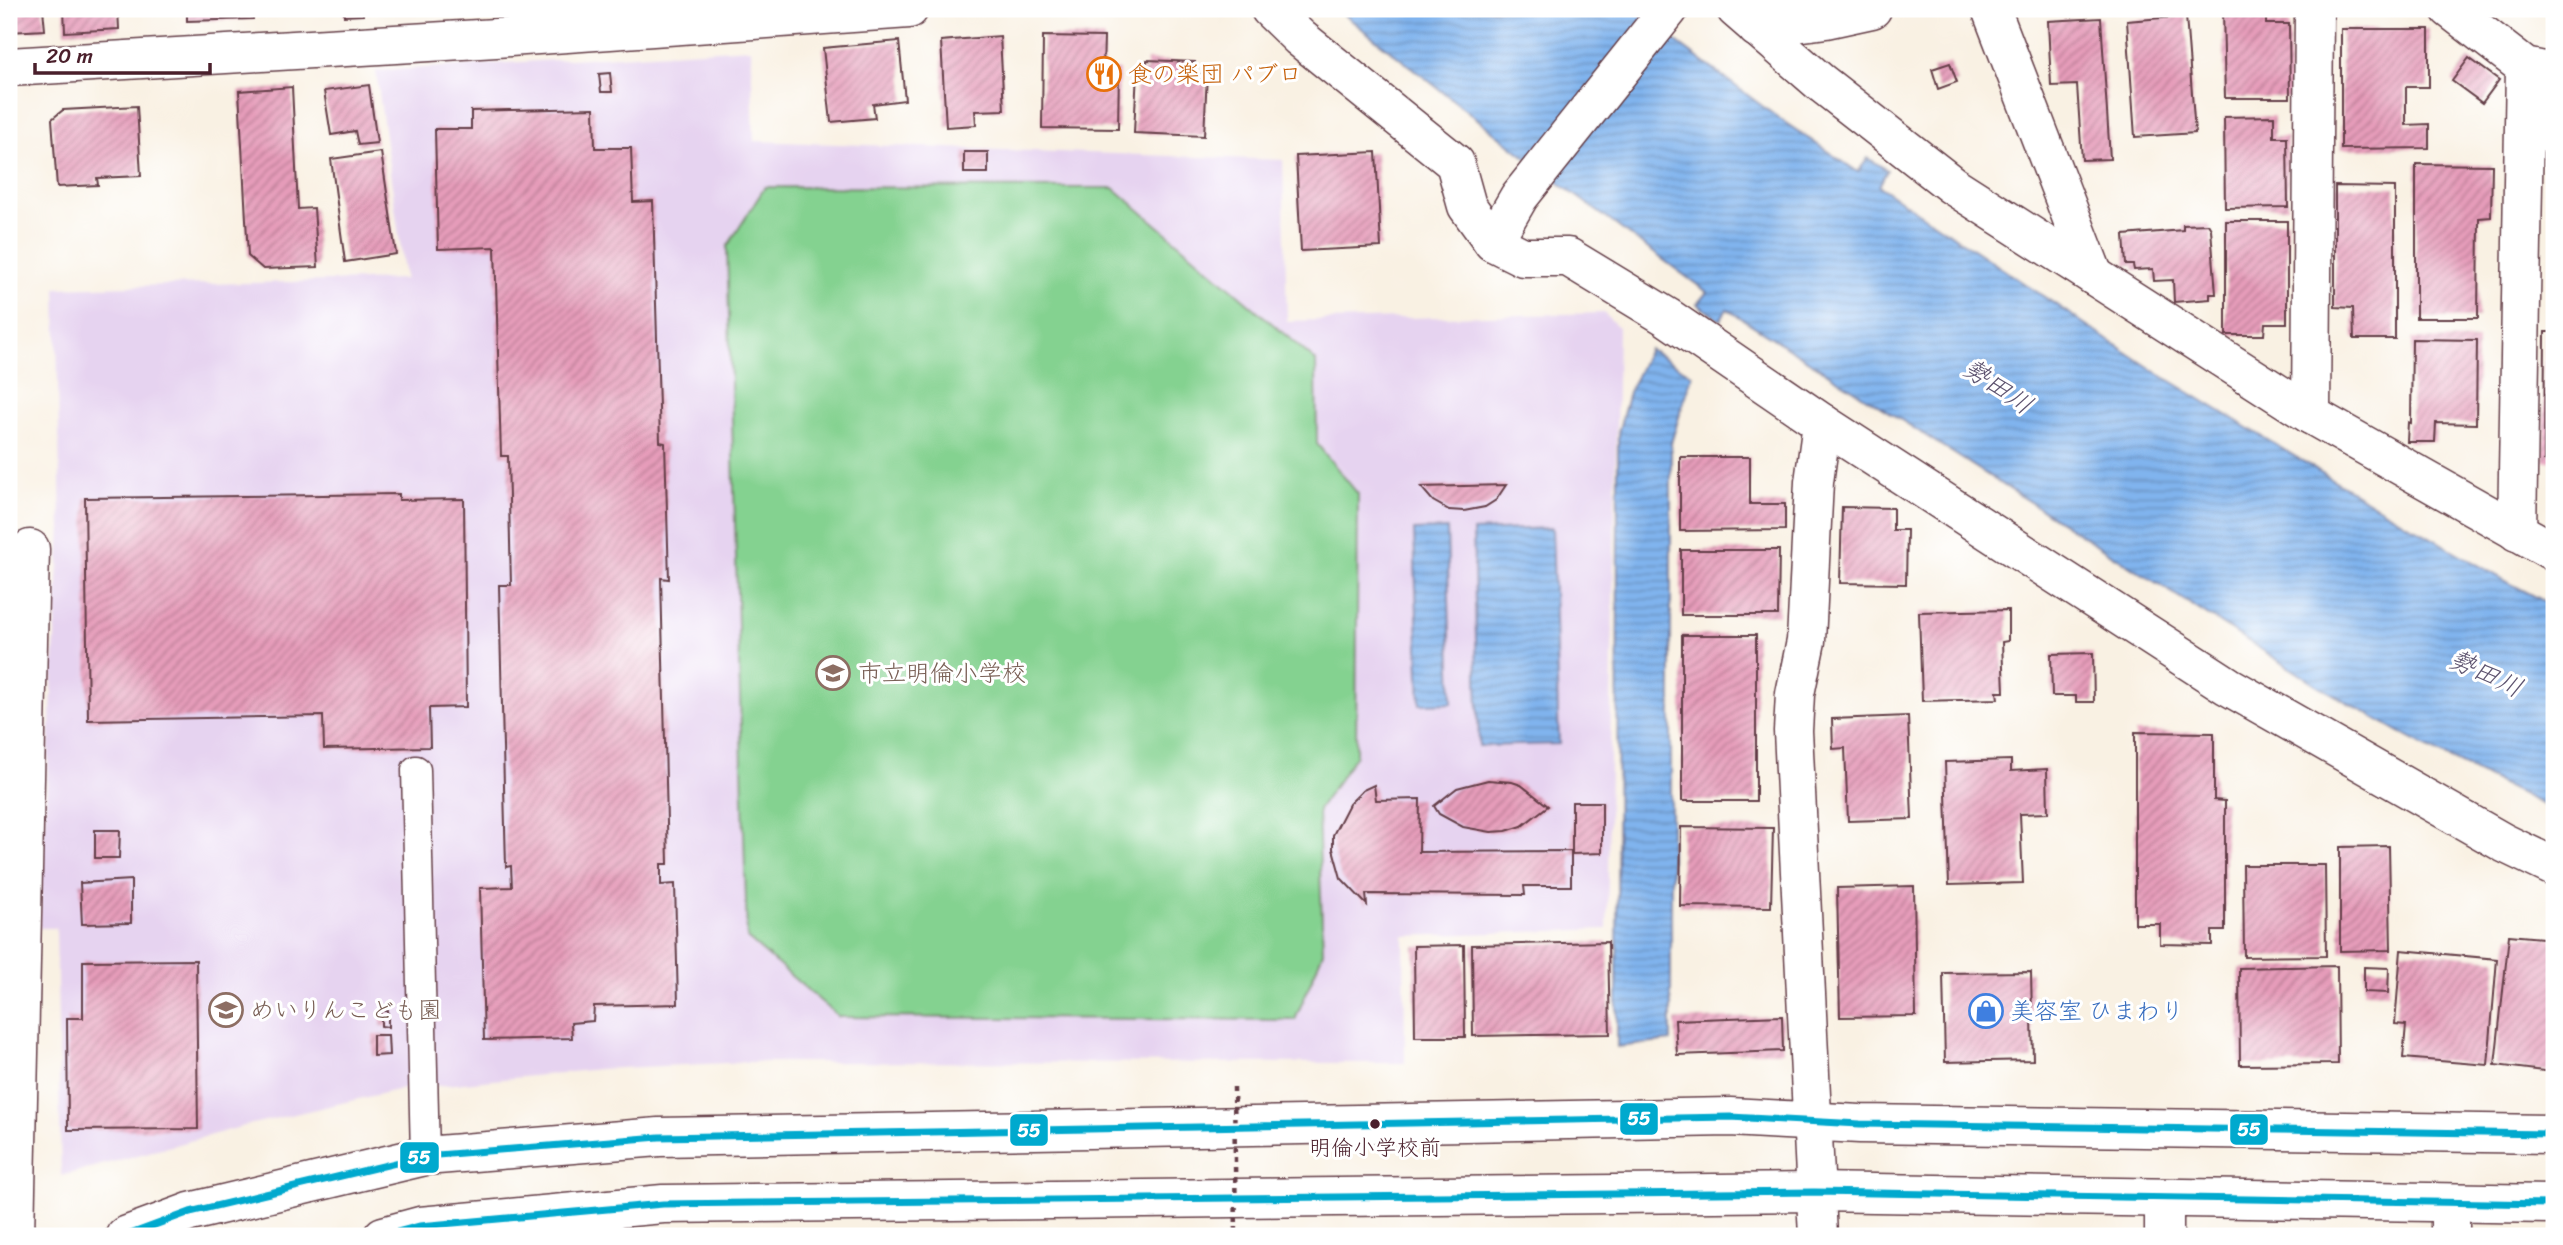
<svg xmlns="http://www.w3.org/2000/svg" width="2563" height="1245" viewBox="0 0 2563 1245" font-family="Sriracha,'Klee One',sans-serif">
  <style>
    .built { fill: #e6d3f0 }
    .garden { fill: #84d290; stroke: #67785e; stroke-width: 2 }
    .water { fill: url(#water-rules); stroke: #656a8c; stroke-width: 2 }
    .building { fill: url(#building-hatch) }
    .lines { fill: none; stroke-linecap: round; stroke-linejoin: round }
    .lane-casing { stroke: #643e47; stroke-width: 31 }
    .street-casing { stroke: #643e47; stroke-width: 41 }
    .primary-casing { stroke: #643e47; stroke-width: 41 }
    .lane { stroke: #fff; stroke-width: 28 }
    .street { stroke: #fff; stroke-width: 38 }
    .primary { stroke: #fff; stroke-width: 38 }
    .path-bridge { stroke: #643e47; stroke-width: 4.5; stroke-dasharray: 5 5; stroke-linecap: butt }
    .bus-1-casing { stroke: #fff; stroke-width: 12 }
    .bus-1 { stroke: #00a9ce; stroke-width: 7 }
    .bus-dot { fill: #4a1f2b; stroke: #fff; stroke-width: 2.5 }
    .labels { text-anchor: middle; stroke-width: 6; stroke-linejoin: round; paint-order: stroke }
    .bus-label { font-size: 22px; fill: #4a1f2b; stroke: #fff }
    .food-label { font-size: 24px; fill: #c56008; stroke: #fff; text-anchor: start }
    .education-label { font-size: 24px; fill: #785e54; stroke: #fff; text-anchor: start }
    .shop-label { font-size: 24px; fill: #366cbe; stroke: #fff; text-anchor: start }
    .water-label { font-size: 26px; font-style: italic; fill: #5d536f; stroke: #fff }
    .line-badge { stroke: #fff; stroke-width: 2.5 }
    .badge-label { font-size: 19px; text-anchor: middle; font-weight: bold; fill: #fff }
  </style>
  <defs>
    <pattern id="water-rules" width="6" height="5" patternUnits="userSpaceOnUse" patternTransform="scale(1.75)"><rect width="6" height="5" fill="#80b4ee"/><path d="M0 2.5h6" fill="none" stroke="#6b92c1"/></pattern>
    <pattern id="building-hatch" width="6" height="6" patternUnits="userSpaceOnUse" patternTransform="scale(1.75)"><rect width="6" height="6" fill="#e69cba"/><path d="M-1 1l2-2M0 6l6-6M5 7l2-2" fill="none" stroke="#bc7f97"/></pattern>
  </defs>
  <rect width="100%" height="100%" fill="#fff"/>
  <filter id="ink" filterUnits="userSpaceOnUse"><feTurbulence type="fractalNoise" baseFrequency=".0143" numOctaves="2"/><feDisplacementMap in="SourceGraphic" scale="14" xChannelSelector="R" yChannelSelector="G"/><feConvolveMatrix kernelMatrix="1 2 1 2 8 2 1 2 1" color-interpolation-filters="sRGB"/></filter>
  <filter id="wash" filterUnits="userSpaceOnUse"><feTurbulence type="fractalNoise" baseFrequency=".00686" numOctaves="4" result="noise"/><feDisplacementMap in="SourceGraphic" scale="28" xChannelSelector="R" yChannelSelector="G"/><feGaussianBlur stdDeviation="1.57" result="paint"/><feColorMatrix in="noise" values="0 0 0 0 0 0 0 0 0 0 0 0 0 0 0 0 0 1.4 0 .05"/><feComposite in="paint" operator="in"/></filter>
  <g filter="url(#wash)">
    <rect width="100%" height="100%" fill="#f9f1e3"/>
    <path class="built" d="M751 48 754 141 1283 160 1287 321 1604 313 1618 327 1607 929 1404 936 1405 1063 747 1062 599 1069 397 1090 248 1125 61 1176 56 928H39L61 528 56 288 405 279 376 71Z"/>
    <path class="garden" d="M765 187 1114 188 1316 361 1317 444 1358 494 1356 755 1318 810 1323 952 1295 1020 839 1017 747 938 727 247Z"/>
    <g class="water">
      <path d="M1337 9H1632L1777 117 1858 172 1868 158 1887 170 1879 186 2156 372 2373 504 2513 585 2554 606V810L2424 746 2317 685 1727 309 1720 320 1697 304 1707 292 1559 183Z"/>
      <path d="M1649 349 1692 375 1671 443V1041L1617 1047 1618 433 1630 389Z"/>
      <path d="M1552 528 1559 744 1479 746 1473 531Z"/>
      <path d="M1447 529 1452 703 1420 704 1414 530Z"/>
    </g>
    <g id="blocks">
      <g class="building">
        <path d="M9 9H43L45 30 9 32Z"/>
        <path d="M64 9H118L119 29 65 32Z"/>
        <path d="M187 9H253V19L187 21Z"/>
        <path d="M344 9H363V15L344 16Z"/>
        <path d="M2223 9H2266V24H2289L2290 98H2225Z"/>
        <path d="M2539 9H2554V15Z"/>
        <path d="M2186 16 2195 133 2135 137 2127 21Z"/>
        <path d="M2101 18 2110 159 2082 160 2077 85 2051 86 2048 21Z"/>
        <path d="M2341 29H2429V87H2406V125L2429 124V148L2341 149Z"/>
        <path d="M1000 36 1004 110 975 111 976 125 946 127 941 41Z"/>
        <path d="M1043 36 1104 37 1103 69 1119 70 1118 129 1042 128Z"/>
        <path d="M899 41 905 100 873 104 875 118 831 122 823 48Z"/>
        <path d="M2469 58 2499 80 2482 103 2452 81Z"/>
        <path d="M1147 60 1195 62V74H1207L1204 136 1134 133 1137 71 1146 72Z"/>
        <path d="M1950 63 1957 82 1938 89 1932 69Z"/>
        <path d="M610 73 612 92H601L599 74Z"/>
        <path d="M369 85 377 143 358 145 355 131 331 135 324 91Z"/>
        <path d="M292 87 298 209 314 208 318 267 263 269 248 256 239 91Z"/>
        <path d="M137 106 141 176 97 178 98 185 57 187 52 119 63 110Z"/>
        <path d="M594 108 595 148H631L633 202 653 201 660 442 665 443 669 579 661 578 668 864H661V885L675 884 678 1004 594 1006 593 1021 571 1023 572 1038 484 1040 480 888 512 887 511 866 506 867 499 585H511L508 456H501L495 247 438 249 435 129H471V111Z"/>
        <path d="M2274 116V137H2287L2288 207 2225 208 2224 117Z"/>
        <path d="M381 152 396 254 345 262 331 159Z"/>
        <rect x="964" y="152" width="24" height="21"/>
        <path d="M1376 152 1381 247 1301 251 1296 156Z"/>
        <path d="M2416 164 2492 165 2491 217 2479 218 2478 318H2416Z"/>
        <path d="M2335 186 2395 187V339H2354L2353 308 2335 307Z"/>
        <path d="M2226 221H2287V323H2265L2264 335H2226Z"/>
        <path d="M2208 224 2211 229 2216 294H2210V299L2174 302 2173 280 2154 281 2153 269 2134 270 2133 265H2126L2124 235 2183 230V225Z"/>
        <path d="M2545 332H2554V461H2544Z"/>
        <path d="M2412 339 2477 340 2476 424 2436 423 2435 442H2407L2408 422 2411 423Z"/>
        <path d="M1680 457H1750V504H1785V530L1680 531Z"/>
        <path d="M1506 485 1496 500 1485 507 1464 511 1449 510 1433 501 1421 487Z"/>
        <path d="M399 494V500L464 499 466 707 429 708 430 747 324 749 323 716 88 720 85 498Z"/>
        <path d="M1842 507 1893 508V530H1907L1906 584 1840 583Z"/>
        <path d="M1681 550H1779L1778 615H1681Z"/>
        <path d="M2008 610V641L2002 642 2004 692H1997L1998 699 1922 701 1919 612Z"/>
        <rect x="1682" y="635" width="74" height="166"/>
        <path d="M2093 653 2094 702H2076V696H2052L2051 654Z"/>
        <path d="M1908 716 1912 819 1848 821 1845 748 1833 749 1832 719Z"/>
        <path d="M2135 732 2214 733V800L2225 801V931H2212V945L2160 944V924H2135Z"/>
        <path d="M2011 760V771L2047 769 2048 813 2020 814 2023 883 1949 885 1945 762Z"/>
        <path d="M1488 780 1512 782 1521 785 1548 806 1522 826 1506 831 1491 832 1463 827 1439 814 1434 806 1457 788Z"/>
        <path d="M1374 785 1376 800 1420 799 1419 852 1571 851V886H1524L1525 895 1366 894 1367 905 1341 878 1333 849V835L1349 804 1363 790Z"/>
        <path d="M1572 802H1602V853L1572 854Z"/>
        <path d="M1681 827 1773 828 1771 907 1680 906Z"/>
        <path d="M95 830H120L119 858H95Z"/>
        <path d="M2389 846 2391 950 2340 951V847Z"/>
        <path d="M2243 865H2325L2326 956 2244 957Z"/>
        <path d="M131 880V923L82 924 80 883Z"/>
        <path d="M1914 886 1916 1016 1840 1017 1837 888Z"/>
        <path d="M2509 935 2554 939V1049L2552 1072 2495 1065Z"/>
        <path d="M1608 942 1610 1034 1473 1036 1472 945Z"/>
        <path d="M1464 945 1465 1037H1415L1414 946Z"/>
        <path d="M2401 950 2497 959 2488 1065 2403 1058 2406 1025 2395 1024Z"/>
        <path d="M196 960 198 1129 68 1130 67 1018H83V961Z"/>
        <path d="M2337 966 2338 1064 2240 1065 2239 968Z"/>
        <path d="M2364 967 2389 968 2388 993 2364 992Z"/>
        <path d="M2031 972 2033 1060 1945 1062 1943 973Z"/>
        <path d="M381 1011H388V1027L381 1026Z"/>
        <path d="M1782 1016 1783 1051 1677 1055 1675 1020Z"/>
        <path d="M373 1035H388L389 1055 373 1056Z"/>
      </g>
    </g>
  </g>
  <g filter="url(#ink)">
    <use href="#blocks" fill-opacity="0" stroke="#643e47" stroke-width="2"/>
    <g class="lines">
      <g class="lane-casing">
        <path id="lane" d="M416 770 425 1156"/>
      </g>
      <g class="street-casing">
        <g id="street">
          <path d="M1270 9 1300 38 1455 163 1467 206 1493 242 1523 257H1568L1667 317 1822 423 2228 686 2504 843 2554 867"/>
          <path d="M1736 9 1820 82 1952 185 2311 415 2554 552"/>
          <path d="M1991 9 2094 276"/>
          <path d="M2450 9 2525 67 2549 72"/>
          <path d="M1757 28 1826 19 1872 9"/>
          <path d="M9 67 496 38 909 9"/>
          <path d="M1493 242 1519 197 1669 9"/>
          <path d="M2311 415 2314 9"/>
          <path d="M2517 532 2525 67 2554 136"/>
          <path d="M2164 1199V1236"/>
          <path d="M2450 1203V1236"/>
          <path d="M15 1236 30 549"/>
          <path d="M1818 1236 1793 731 1795 694 1806 641 1814 482 1822 423"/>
        </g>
      </g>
      <g class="primary-casing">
        <g id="primary">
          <path d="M125 1236 190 1212 425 1156 659 1137 1730 1117 1860 1124 2554 1134"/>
          <path d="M383 1236 420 1226 663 1204 1814 1192 2554 1204"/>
        </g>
      </g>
      <use href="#lane" class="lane"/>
      <use href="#street" class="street"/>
      <use href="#primary" class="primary"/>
      <path class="path-bridge" d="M1234 1087 1236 1236"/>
      <g class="bus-1-casing">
        <g id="bus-1">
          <path d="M125 1236 190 1212 425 1156 659 1137 1730 1117 1860 1124 2554 1134"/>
          <path d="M383 1236 420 1226 663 1204 1814 1192 2554 1204"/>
        </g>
      </g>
      <use href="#bus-1" class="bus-1"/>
    </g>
  </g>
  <defs>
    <g id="restaurant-ring" transform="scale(1.75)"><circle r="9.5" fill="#fff" stroke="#e8710a" stroke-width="1.5"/><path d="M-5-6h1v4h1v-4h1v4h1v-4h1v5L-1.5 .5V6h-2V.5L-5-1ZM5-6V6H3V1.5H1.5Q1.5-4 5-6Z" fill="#e8710a"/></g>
    <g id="school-ring" transform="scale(1.75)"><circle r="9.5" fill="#fff" stroke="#8d6e63" stroke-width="1.5"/><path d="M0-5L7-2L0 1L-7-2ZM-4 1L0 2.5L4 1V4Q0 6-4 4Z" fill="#8d6e63"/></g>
    <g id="shop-ring" transform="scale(1.75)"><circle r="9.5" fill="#fff" stroke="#3f7fe0" stroke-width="1.5"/><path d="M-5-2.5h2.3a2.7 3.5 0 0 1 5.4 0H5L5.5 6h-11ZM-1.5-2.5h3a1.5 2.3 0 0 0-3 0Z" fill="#3f7fe0"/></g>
  </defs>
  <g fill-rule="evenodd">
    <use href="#restaurant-ring" x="1104" y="74"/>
    <use href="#school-ring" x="833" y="673"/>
    <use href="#school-ring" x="226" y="1010"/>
    <use href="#shop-ring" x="1986" y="1011"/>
  </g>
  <circle class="bus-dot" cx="1375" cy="1124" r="6"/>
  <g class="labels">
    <g class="bus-label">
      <text x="1375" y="1155">明倫小学校前</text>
    </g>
    <g class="food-label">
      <text x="1128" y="82">食の楽団 パブロ</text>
    </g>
    <g class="education-label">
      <text x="858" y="681">市立明倫小学校</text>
      <text x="250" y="1018">めいりんこども園</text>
    </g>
    <g class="shop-label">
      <text x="2010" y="1019">美容室 ひまわり</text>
    </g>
    <g class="water-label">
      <text transform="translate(1998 386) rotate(34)" y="9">勢田川</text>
      <text transform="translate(2486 673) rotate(25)" y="9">勢田川</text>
    </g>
  </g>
  <g class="line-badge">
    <rect x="1619" y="1102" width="40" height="34" rx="7" fill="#00a9ce"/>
    <rect x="2229" y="1113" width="40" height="33" rx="7" fill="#00a9ce"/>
    <rect x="1009" y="1113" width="40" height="34" rx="7" fill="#00a9ce"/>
    <rect x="399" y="1141" width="41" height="33" rx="7" fill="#00a9ce"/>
  </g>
  <g class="badge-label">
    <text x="1639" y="1125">55</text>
    <text x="2249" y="1136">55</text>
    <text x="1029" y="1137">55</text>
    <text x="419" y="1164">55</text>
  </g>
  <rect width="2563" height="1245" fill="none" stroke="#fff" stroke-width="35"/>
  <path d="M35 63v10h175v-10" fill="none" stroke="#4a1f2b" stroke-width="3.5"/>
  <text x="46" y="63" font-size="21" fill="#4a1f2b" stroke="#ffffff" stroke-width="5" paint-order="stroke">20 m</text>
</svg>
